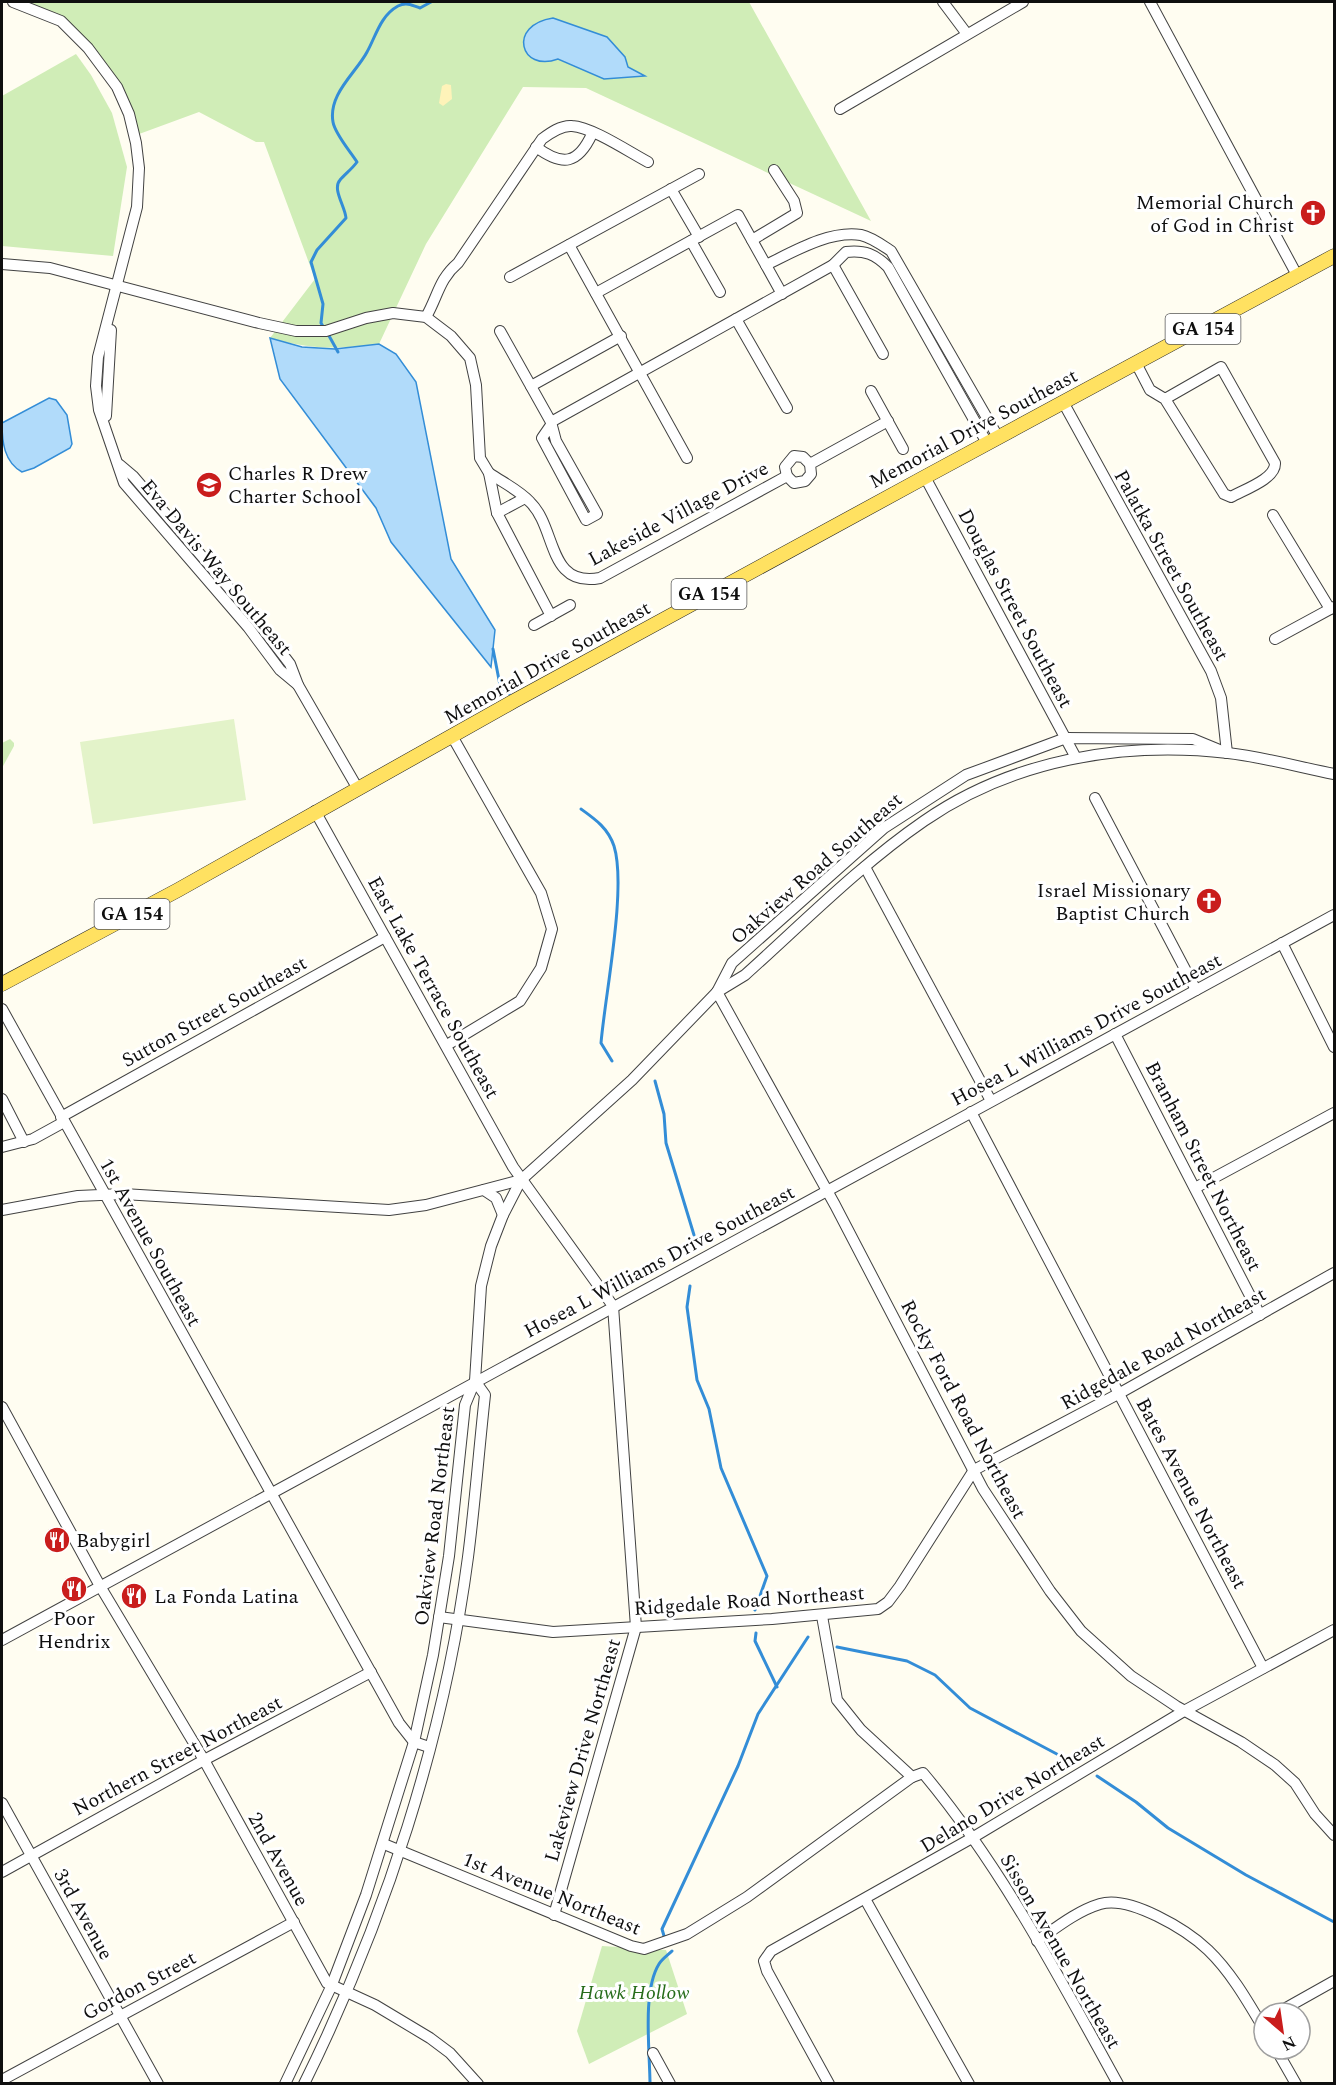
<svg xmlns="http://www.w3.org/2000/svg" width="1336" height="2085" viewBox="0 0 1336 2085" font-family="Spectral,serif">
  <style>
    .green { fill: #d0edb7 }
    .sand { fill: #fef3b9 }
    .pitch { fill: #e3f3c9 }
    .water { fill: #b1dbfa; stroke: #338dd7; stroke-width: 1.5 }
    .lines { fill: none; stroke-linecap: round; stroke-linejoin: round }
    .stream { stroke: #338dd7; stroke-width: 3 }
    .minor-casing { stroke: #424242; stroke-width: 12 }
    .major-casing { stroke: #202020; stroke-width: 15 }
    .minor { stroke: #fff; stroke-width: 10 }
    .major { stroke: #ffe161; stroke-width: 14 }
    .labels { text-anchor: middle; stroke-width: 6; stroke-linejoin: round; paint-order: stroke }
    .shield { fill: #fff; stroke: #575757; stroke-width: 1.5 }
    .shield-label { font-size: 18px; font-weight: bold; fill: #0f0f0f }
    .poi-label { font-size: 20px; fill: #0f0f0f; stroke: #fff; text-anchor: start }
    .street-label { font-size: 20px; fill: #0f0f0f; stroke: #fff }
    .park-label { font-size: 20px; font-style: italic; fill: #266c1a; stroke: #fff }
  </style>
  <rect width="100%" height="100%" fill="#fffdf1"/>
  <g class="green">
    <path d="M17 2H749L871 221 586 88 523 87 426 244 379 344C336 349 312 350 270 338L315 279 264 142H256L199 112 131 137 114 87 67 22Z"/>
    <path d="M76 54 91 75 112 113 127 167 113 256 2 246V96Z"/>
    <path d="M10 739 14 743V746L2 768V743Z"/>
    <path d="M602 1946 666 1950 687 2014 589 2064 577 2031Z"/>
  </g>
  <path class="sand" d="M446 84 451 85 452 99 443 106 439 103 442 86Z"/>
  <path class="pitch" d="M234 719 246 800 93 824 80 742Z"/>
  <g class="water">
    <path d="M553 18 607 37 625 57 628 67 645 76 604 79 558 59C520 73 507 25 553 18Z"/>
    <path d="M270 338 302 347 335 349 379 344 396 354 416 382 451 559 495 630 491 667 391 542 376 508 280 379Z"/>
    <path d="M49 398 56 400 67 415 72 444 70 448 34 468 22 472C4 462 2 442 2 423Z"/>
  </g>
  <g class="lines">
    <g class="stream">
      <path d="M324 328 321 323 323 304 311 262 317 250 346 218C345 206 332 189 340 180 345 174 352 169 357 162 350 151 335 134 333 122 328 94 356 73 367 52 376 36 380 16 398 6 406 2 412 5 420 8L431 2"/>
      <path d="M328 334 338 352"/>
      <path d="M493 649 500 685 509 694"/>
      <path d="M581 809C595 819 608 828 614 846 627 888 605 995 601 1043L612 1061"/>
      <path d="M655 1081 664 1114 666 1143 694 1235"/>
      <path d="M690 1286 687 1307 697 1380 709 1409 721 1468 767 1576 755 1610"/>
      <path d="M756 1633 755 1641 777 1687"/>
      <path d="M837 1647 907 1661 935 1675 970 1708 1070 1761"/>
      <path d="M1097 1776 1136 1802 1168 1828 1246 1875 1334 1922"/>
      <path d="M664 1936 662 1929 738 1766 758 1714 808 1637"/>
      <path d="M650 2084C650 2052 642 1991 659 1964 662 1959 668 1955 672 1951"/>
    </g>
    <g class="minor-casing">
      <g id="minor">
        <path d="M13 2 61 21 88 48 117 87 129 114 136 143 139 168 137 207 98 357 96 386 99 410 124 483 248 627 280 670 298 685"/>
        <path d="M943 2 967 34"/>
        <path d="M1150 2 1298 277"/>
        <path d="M840 109 1023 2"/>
        <path d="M536 147C563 167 578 164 592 134"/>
        <path d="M671 189 699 237"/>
        <path d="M752 240 797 213 794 201 774 170"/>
        <path d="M691 241 720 292"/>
        <path d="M569 245 687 458"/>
        <path d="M2 264 50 268 259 323 296 331H326L366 318 393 313 426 317 451 336 470 358 476 385 480 458 489 473 497 513 551 616"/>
        <path d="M766 265C793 252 829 230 861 235 871 237 882 245 891 251L998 437"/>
        <path d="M833 265 883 354"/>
        <path d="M510 277 699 174"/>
        <path d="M596 293 738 215 782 294"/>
        <path d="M426 317C438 296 439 279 458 263L542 139C550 133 561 125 572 126 592 127 629 152 648 162"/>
        <path d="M736 319 787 408"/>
        <path d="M500 331 551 422 833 265 846 252C865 250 875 254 888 267L987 443"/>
        <path d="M1136 363 1150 390 1165 399 1224 494 1231 497C1243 490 1276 479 1275 463L1221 367 1165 399"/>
        <path d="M531 386 621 336"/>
        <path d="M871 391 903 449"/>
        <path d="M1063 402 1211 671 1221 698 1227 753"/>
        <path d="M106 416 111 330"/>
        <path d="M551 422 556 441 597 514 586 520 542 438 551 425"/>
        <path d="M120 465 133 476 254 617 290 664 298 685 358 789"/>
        <path d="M489 473C502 482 519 490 530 502 557 528 547 588 600 578L787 476 794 483 805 481 811 474 810 464 888 421"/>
        <path d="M787 476 785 467 794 456 803 457 810 464"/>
        <path d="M925 477 1075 756"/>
        <path d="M497 513 525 498"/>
        <path d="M1273 515 1330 609"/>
        <path d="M534 625 570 605"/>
        <path d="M1275 639 1334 607"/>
        <path d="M1095 798 1196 990"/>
        <path d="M315 811 513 1167 613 1306 636 1627 554 1915"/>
        <path d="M865 867 991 1101"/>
        <path d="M1282 943 1334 1047"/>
        <path d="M717 992 835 1205 983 1489 1050 1591 1081 1631 1131 1676 1176 1706 1241 1742 1275 1765 1295 1783 1315 1814 1334 1835"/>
        <path d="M717 992 745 975C803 923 860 865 924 821 1012 760 1122 741 1228 753 1263 757 1299 767 1334 774"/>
        <path d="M2 1009 399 1723 414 1742 429 1747"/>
        <path d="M1115 1034 1260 1315"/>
        <path d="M447 1045 520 1001 541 968 552 929 541 893 452 736"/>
        <path d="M2 1099 24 1142"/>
        <path d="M971 1112 1263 1668"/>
        <path d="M61 1117 385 937"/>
        <path d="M2 1147 33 1139 64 1122"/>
        <path d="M1195 1188 1334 1113"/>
        <path d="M484 1190 496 1198 503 1215"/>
        <path d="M2 1210 78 1196 123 1194 389 1210 426 1205 521 1180"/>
        <path d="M2 1407 100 1586 204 1760 327 1983 375 2005 430 2038 450 2053 478 2084"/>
        <path d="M822 1616 837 1700 861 1730 912 1777 923 1773C1001 1866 1059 1977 1118 2084"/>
        <path d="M439 1617 553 1632 772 1619 878 1609 888 1602 900 1586 974 1470 1120 1393 1334 1273"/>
        <path d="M2 1640 1334 915"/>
        <path d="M2 1803 158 2084"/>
        <path d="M384 1844 631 1946 644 1949 687 1934 747 1897 912 1777"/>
        <path d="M2 1872 204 1760 371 1672"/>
        <path d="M865 1899 969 2084"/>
        <path d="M1037 1941C1057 1927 1077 1911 1100 1904 1130 1895 1187 1930 1208 1950 1231 1972 1248 2002 1264 2029"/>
        <path d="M1277 2013 1334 1981"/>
        <path d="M1276 2049 1296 2084"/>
        <path d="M653 2053 670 2084"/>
        <path d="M2 2080 294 1922"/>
        <path d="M285 2084 331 1987 366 1895 414 1742 433 1655 449 1556 465 1405 475 1381 481 1286 491 1246 503 1215 521 1180 632 1080 717 992 732 963 884 828 966 775 1066 738 1193 739 1227 753"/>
        <path d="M304 2084C385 1920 444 1739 468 1557 475 1503 479 1449 485 1395L475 1381"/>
        <path d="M829 2084 767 1971 764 1961 771 1951 972 1838 1184 1711 1334 1630"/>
      </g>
    </g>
    <g class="major-casing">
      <path id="major" d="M2 984 178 890 514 701 925 477 1334 256"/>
    </g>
    <use href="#minor" class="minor"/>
    <use href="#major" class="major"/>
  </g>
  <defs>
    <g id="church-disc" transform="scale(1.35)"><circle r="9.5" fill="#c91d1c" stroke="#fff"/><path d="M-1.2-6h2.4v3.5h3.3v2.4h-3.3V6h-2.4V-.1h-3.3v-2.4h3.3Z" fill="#fff"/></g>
    <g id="school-disc" transform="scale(1.35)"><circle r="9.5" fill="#c91d1c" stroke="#fff"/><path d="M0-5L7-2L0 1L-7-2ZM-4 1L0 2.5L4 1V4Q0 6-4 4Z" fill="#fff"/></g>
    <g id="restaurant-disc" transform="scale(1.35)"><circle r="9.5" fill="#c91d1c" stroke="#fff"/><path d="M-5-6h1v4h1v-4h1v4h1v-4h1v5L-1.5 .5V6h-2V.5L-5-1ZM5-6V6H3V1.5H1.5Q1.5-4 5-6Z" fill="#fff"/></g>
  </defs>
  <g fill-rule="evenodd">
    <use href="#church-disc" x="1313" y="213"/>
    <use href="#school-disc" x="209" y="485"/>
    <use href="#church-disc" x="1209" y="901"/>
    <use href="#restaurant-disc" x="57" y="1540"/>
    <use href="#restaurant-disc" x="74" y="1589"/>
    <use href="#restaurant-disc" x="134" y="1596"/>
  </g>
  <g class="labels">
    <g class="shield">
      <rect x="1165.5" y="314" width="75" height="30" rx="4.5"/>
      <rect x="671.5" y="579" width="75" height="30" rx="4.5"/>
      <rect x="94.5" y="899" width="75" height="30" rx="4.5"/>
    </g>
    <g class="shield-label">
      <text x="1203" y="335">GA 154</text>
      <text x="709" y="600">GA 154</text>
      <text x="132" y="920">GA 154</text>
    </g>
    <g class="poi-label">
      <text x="1294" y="209" text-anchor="end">Memorial Church<tspan x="1294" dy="23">of God in Christ</tspan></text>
      <text x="228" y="480">Charles R Drew<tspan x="228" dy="23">Charter School</tspan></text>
      <text x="1190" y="897" text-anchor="end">Israel Missionary<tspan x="1190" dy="23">Baptist Church</tspan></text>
      <text x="76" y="1547">Babygirl</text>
      <text x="154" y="1603">La Fonda Latina</text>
      <text x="74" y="1625" text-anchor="middle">Poor<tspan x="74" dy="23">Hendrix</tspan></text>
    </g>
    <g class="street-label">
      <text transform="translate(973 428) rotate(-28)" y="7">Memorial Drive Southeast</text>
      <text transform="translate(678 513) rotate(-28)" y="7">Lakeside Village Drive</text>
      <text transform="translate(1172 565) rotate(61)" y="7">Palatka Street Southeast</text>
      <text transform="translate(217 567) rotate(50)" y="7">Eva Davis Way Southeast</text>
      <text transform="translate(1016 608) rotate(62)" y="7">Douglas Street Southeast</text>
      <text transform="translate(547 662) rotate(-29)" y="7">Memorial Drive Southeast</text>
      <text transform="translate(816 868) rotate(-41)" y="7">Oakview Road Southeast</text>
      <text transform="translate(434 987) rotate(61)" y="7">East Lake Terrace Southeast</text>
      <text transform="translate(214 1011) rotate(-29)" y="7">Sutton Street Southeast</text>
      <text transform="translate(1086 1029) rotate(-28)" y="7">Hosea L Williams Drive Southeast</text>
      <text transform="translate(1204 1166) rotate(63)" y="7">Branham Street Northeast</text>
      <text transform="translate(151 1242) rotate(61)" y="7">1st Avenue Southeast</text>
      <text transform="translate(659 1261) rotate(-28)" y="7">Hosea L Williams Drive Southeast</text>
      <text transform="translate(1163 1348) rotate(-29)" y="7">Ridgedale Road Northeast</text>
      <text transform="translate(964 1409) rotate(62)" y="7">Rocky Ford Road Northeast</text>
      <text transform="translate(1192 1493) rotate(62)" y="7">Bates Avenue Northeast</text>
      <text transform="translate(434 1516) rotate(-83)" y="7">Oakview Road Northeast</text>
      <text transform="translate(749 1600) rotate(-4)" y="7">Ridgedale Road Northeast</text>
      <text transform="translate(582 1750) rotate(-74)" y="7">Lakeview Drive Northeast</text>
      <text transform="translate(177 1755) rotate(-28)" y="7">Northern Street Northeast</text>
      <text transform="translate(1012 1793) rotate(-31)" y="7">Delano Drive Northeast</text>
      <text transform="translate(279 1859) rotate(61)" y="7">2nd Avenue</text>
      <text transform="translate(552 1893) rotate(22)" y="7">1st Avenue Northeast</text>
      <text transform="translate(84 1914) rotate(61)" y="7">3rd Avenue</text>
      <text transform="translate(1061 1951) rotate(60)" y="7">Sisson Avenue Northeast</text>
      <text transform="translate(139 1985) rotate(-28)" y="7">Gordon Street</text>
    </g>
    <g class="park-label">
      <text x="634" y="1999">Hawk Hollow</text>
    </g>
  </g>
  <rect width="1336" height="2085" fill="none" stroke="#0f0f0f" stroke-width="6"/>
  <g transform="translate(1282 2031) rotate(151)"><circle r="28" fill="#ffffff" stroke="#9f9f9f" stroke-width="1.5"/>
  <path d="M0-4.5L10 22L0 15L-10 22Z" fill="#c91d1c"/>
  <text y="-9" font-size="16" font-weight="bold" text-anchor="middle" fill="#0f0f0f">N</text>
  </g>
</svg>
